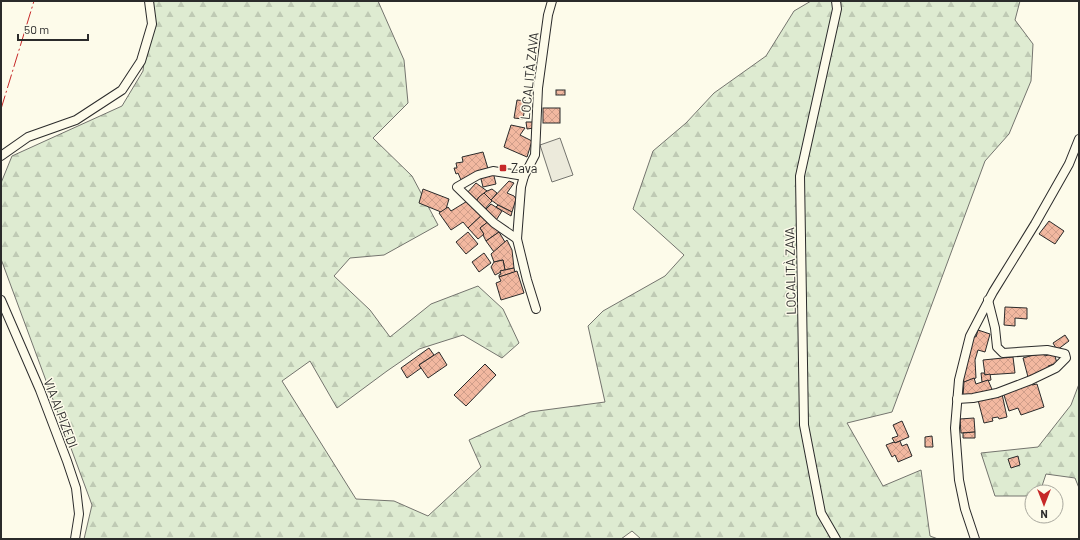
<svg xmlns="http://www.w3.org/2000/svg" width="1080" height="540" viewBox="0 0 1080 540" font-family="Barlow,sans-serif">
  <style>
    .forest { fill: url(#forest-firs); stroke: #74746e }
    .parking { fill: #eceadb; stroke: #74746e }
    .building { fill: url(#building-cross-hatch); stroke: #2b2b2b }
    .lines { fill: none; stroke-linecap: round; stroke-linejoin: round }
    .minor-casing { stroke: #2b2b2b; stroke-width: 10 }
    .minor { stroke: #fdfbea; stroke-width: 8 }
    .power { stroke: #c62828; stroke-width: 1; stroke-dasharray: 14 3 2 3; stroke-linecap: butt }
    .poi-dot { fill: #c62828; stroke: #fdfbea; stroke-width: 1.5 }
    .labels { text-anchor: middle; stroke-width: 3; stroke-linejoin: round; paint-order: stroke }
    .street-label { font-size: 13px; fill: #2b2b2b; stroke: #fdfbea }
    .poi-label { font-size: 13px; fill: #2b2b2b; stroke: #fdfbea; text-anchor: start }
  </style>
  <defs>
    <pattern id="forest-firs" width="22" height="20" patternUnits="userSpaceOnUse"><rect width="22" height="20" fill="#deebd1"/><path d="M5 1l3.5 6h-7zM16 11l3.5 6h-7z" fill="#bfcab4"/></pattern>
    <pattern id="building-cross-hatch" width="8" height="8" patternUnits="userSpaceOnUse"><rect width="8" height="8" fill="#f2b8a0"/><path d="M0 0l8 8M0 8l8-8" fill="none" stroke="#d09e8a"/></pattern>
  </defs>
  <rect width="100%" height="100%" fill="#fdfbea"/>
  <g class="forest">
    <path d="M151 1H378L404 60 408 103 373 138 412 176 438 225 384 255 350 258 334 276 370 310 390 337 431 304 478 286 503 309 519 343 502 358 463 335 419 349 387 371 337 408 310 361 282 381 356 499 394 501 428 516 481 467 469 440 530 412 605 402 588 326 603 311 665 276 684 255 633 209 653 151 686 123 714 93 766 56 794 11 811 1H1020L1015 20 1033 44 1031 81 1009 134 985 161 892 412 847 423 883 486 921 470 930 536 938 539H641L632 531 621 539H84L92 505 1 259V183L12 156 122 106 143 71 151 4Z"/>
    <path d="M1079 384V488L1075 478 1046 474 1040 492H1032V496H995L981 453 1038 447 1071 405Z"/>
  </g>
  <path class="parking" d="M560 138 573 175 552 182 540 145Z"/>
  <g class="building">
    <rect x="556" y="90" width="9" height="5"/>
    <path d="M517 100 526 101 523 119 514 118Z"/>
    <rect x="543" y="108" width="17" height="15"/>
    <path d="M526 122H534V128L527 129Z"/>
    <path d="M511 125 525 128 520 135 532 141 527 157 504 147Z"/>
    <path d="M483 152 489 172 470 176 461 180 458 173 456 174 454 168H457L456 163 463 162 462 157Z"/>
    <path d="M493 172 496 184 483 187 480 175Z"/>
    <path d="M509 181 514 183 507 193 514 196 516 199 512 212 498 205 491 200Z"/>
    <path d="M476 183 487 191 479 197 475 203 466 194Z"/>
    <path d="M423 189 449 199 446 209 441 212 419 203Z"/>
    <path d="M492 189 497 193 491 200 484 193 487 191Z"/>
    <path d="M484 193 492 201 483 211 475 203 479 197Z"/>
    <path d="M469 200 481 216 468 228 463 222 451 230 439 213 448 207 451 211Z"/>
    <path d="M491 204 502 211 495 222 483 212Z"/>
    <path d="M498 205 512 212 511 216 496 207Z"/>
    <path d="M483 214 489 221 480 228 484 234 478 239 468 228Z"/>
    <path d="M489 221 499 232 486 241 483 235 484 234 480 228Z"/>
    <path d="M1049 221 1064 231 1055 244 1039 234Z"/>
    <path d="M468 232 478 244 466 254 456 242Z"/>
    <path d="M499 232 505 242 494 252 486 241Z"/>
    <path d="M507 240 512 250 514 268 505 270 503 260 494 262 491 254Z"/>
    <path d="M484 253 491 263 479 272 472 262Z"/>
    <path d="M503 260 505 270 500 271 501 272 495 275 491 267 494 262Z"/>
    <path d="M514 268 515 272 499 277V275L501 274 500 271Z"/>
    <path d="M517 271 524 293 501 300 496 283 501 281 499 277Z"/>
    <path d="M1005 307 1027 308V319L1015 318V326L1004 325Z"/>
    <path d="M978 330 990 334 985 352 978 350 975 360 976 378 964 382 961 375 971 335 976 337Z"/>
    <path d="M1065 335 1069 341 1057 350 1053 343Z"/>
    <path d="M429 348 434 355 419 365 421 368 407 378 401 368Z"/>
    <path d="M439 352 447 365 428 378 419 365Z"/>
    <path d="M1044 352 1045 356 1054 353 1057 363 1048 366 1049 369 1028 377 1023 358Z"/>
    <path d="M1013 357 1015 373 985 375 983 360Z"/>
    <path d="M485 364 496 375 466 406 454 395Z"/>
    <path d="M981 373H984L985 375 990 374 991 380 982 382Z"/>
    <path d="M974 378 976 384 988 380 994 394 963 396 964 382Z"/>
    <path d="M1031 382 1032 385 1037 384 1044 407 1021 415 1018 408 1009 411 1003 392Z"/>
    <path d="M1002 394 1007 417 999 419 998 417 992 418 993 421 984 423 978 400Z"/>
    <path d="M974 418 975 432 961 433 960 419Z"/>
    <path d="M902 421 909 437 895 443 892 438 898 436 893 425Z"/>
    <path d="M975 432V438H963V433Z"/>
    <path d="M932 436 933 447H925V437Z"/>
    <path d="M900 441 902 446 907 444 912 456 898 462 895 455 892 457 886 445 894 442 895 443Z"/>
    <path d="M1018 456 1020 465 1011 468 1008 459Z"/>
  </g>
  <g class="lines">
    <g class="minor-casing">
      <g id="minor">
        <path d="M1 156 28 137 76 120 122 90 141 61 152 24 149 1"/>
        <path d="M524 176 493 171 478 175 457 187 494 223 517 239 527 280 536 309"/>
        <path d="M517 239 521 187 524 176 535 155 538 88 548 15 552 1"/>
        <path d="M1 300 40 390 67 461 76 488 79 514 75 539"/>
        <path d="M957 399 973 398 997 393 1031 380 1056 368 1066 358 1065 354 1047 350 1003 353 997 347 995 328 988 300"/>
        <path d="M836 539 821 513 804 425 800 176 837 9 836 1"/>
        <path d="M975 539 965 509 959 480 955 428 959 380 970 336 993 292 1035 224 1069 164 1079 139"/>
      </g>
    </g>
    <use href="#minor" class="minor"/>
    <path class="power" d="M1 109 34 1"/>
  </g>
  <rect class="poi-dot" x="499" y="164" width="8" height="8" rx="2"/>
  <g class="labels">
    <g class="street-label">
      <text transform="translate(529 76) rotate(-84)" y="5">LOCALITÀ ZAVA</text>
      <text transform="translate(790 271) rotate(-91)" y="5">LOCALITÀ ZAVA</text>
      <text transform="translate(61 413) rotate(69)" y="5">VIA AI PIZEDI</text>
    </g>
    <g class="poi-label">
      <text x="511" y="173">Zava</text>
    </g>
  </g>
  <rect width="1080" height="540" fill="none" stroke="#2b2b2b" stroke-width="4"/>
  <g transform="translate(1044 504) rotate(180)"><circle r="19" fill="#fdfbea" stroke="#a9a89e"/>
  <path d="M0-3L7 15L0 10L-7 15Z" fill="#c62828"/>
  <text y="-6" font-size="11" font-weight="bold" text-anchor="middle" fill="#2b2b2b">N</text>
  </g>
  <path d="M18 34v6h70v-6" fill="none" stroke="#2b2b2b" stroke-width="2"/>
  <text x="24" y="34" font-size="12" fill="#2b2b2b" stroke="#fdfbea" stroke-width="3" paint-order="stroke">50 m</text>
</svg>
